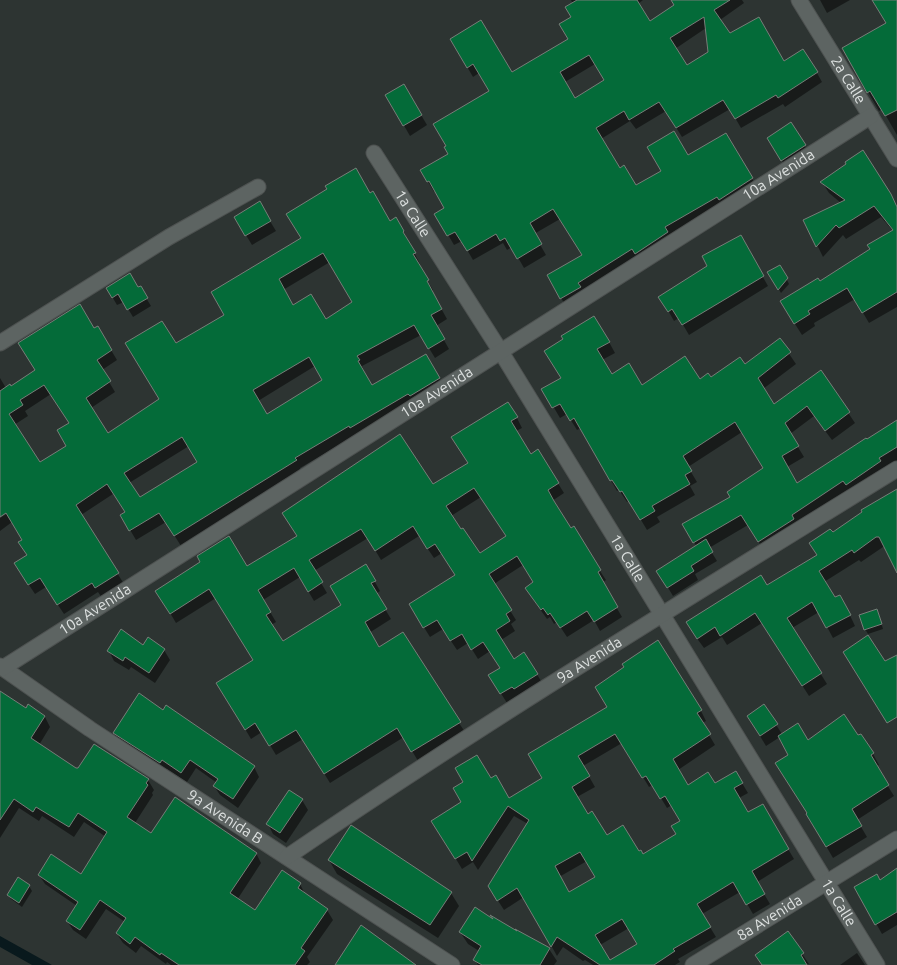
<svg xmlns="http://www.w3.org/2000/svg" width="897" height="965" viewBox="0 0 897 965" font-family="Ubuntu,sans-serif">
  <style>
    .water { fill: #09191d }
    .shadow { fill: #0007; fill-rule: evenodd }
    .building { fill: #046b39; stroke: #777d78; fill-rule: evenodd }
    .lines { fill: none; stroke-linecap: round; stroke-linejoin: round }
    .minor-casing { stroke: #4e5251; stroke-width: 17 }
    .minor { stroke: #5d6462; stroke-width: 15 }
    .labels { text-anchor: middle; stroke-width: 4; stroke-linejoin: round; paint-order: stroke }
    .street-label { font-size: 15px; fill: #dde1e0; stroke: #242a28 }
  </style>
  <rect width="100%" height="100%" fill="#2d3432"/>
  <path class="water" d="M0 936 52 965H32L0 947Z"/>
  <g class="shadow">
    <path d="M571 0H643L638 4 650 23 676 6 672 0H742L744 3 720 20 730 35 784 63 817 73 822 82 785 107 783 104 741 128 730 109 682 137 666 111 636 129 630 121 601 139 619 169 636 187 726 134 758 189 567 308 548 276 583 255 560 219 534 234 546 255 524 268 512 247 507 250 503 243 473 260 462 241 454 245 436 214 445 209 436 190 434 192 422 171 450 154 490 92 479 73 473 77 451 39 511 74 569 39 572 18 573 4ZM706 28 709 52 687 67 675 49ZM595 64 605 81 575 100 565 82Z"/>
    <path d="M820 0H850L827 13Z"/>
    <path d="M872 0H897V135L882 109 879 111 843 49 887 24Z"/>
    <path d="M404 86 427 125 410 136 387 96Z"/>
    <path d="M791 124 811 156 788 170 774 148Z"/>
    <path d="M822 182 890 195 897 207V307L869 323 855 299 814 323 815 326 802 335 788 313 820 283 871 250 893 231 881 217 846 239 843 235 823 257 805 220 841 203 829 193Z"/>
    <path d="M370 195 390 223 402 229 420 264 418 265 433 290 432 292 447 319 436 326 449 349 435 358 421 335 362 366 364 371 363 372 372 386 426 356 445 388 356 435 300 468 301 471 181 546 166 522 136 540 122 516 126 513 113 494 81 515 124 584 102 598 98 592 64 614 46 587 35 594 21 573 28 555 23 540 12 522 0 531V518L11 511 0 515V378L6 388H10L94 330 111 350 117 360 102 370 115 392 91 408 107 435 160 400 175 345 226 316 303 238ZM330 262 354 303 326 321 293 307 283 290ZM315 366 324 381 267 416 258 401ZM51 394 70 423 68 446 40 464 14 425 28 416 25 411ZM189 446 198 462 140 499 129 483Z"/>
    <path d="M259 203 276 231 252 245 235 217Z"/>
    <path d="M740 237 768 286 689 335 679 318 674 321 666 307Z"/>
    <path d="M780 266 789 284 781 293 769 272Z"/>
    <path d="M107 288 138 289 140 288 151 306 133 317 124 302 117 305Z"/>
    <path d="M779 339 796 364 763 389 774 406 821 372 855 423 832 440 814 416 790 434 804 457 787 467 797 485 897 421V461L765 552 748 525 709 548 717 561 695 574 698 580 673 596 658 571 697 547 684 525 731 497 765 469 742 432 688 467 697 482 690 486 695 495 657 517 660 522 647 530 629 500 627 502 619 490 617 491 581 428 577 430 567 414 560 418 543 389 562 378 546 351 609 342 615 353 602 360 612 376 642 387 710 379 745 366Z"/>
    <path d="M517 418 522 428 516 431 531 456 538 451 564 493 552 501 571 529 573 528 600 571 606 580 602 583 622 617 600 631 594 620 567 637 557 622 554 624 550 617 547 619 532 598 534 583 523 565 497 582 494 585 516 620 511 624 515 631 501 640 513 661 524 654 543 684 520 698 519 696 507 703 490 676 501 668 490 651 478 659 468 643 457 650 443 629 430 637 410 605 456 576 442 553 434 558 419 536 381 560 368 538 314 571 327 593 314 601 300 577 263 600 276 622 271 625 282 643 343 606 366 566 380 591 376 594 391 619 369 633 378 648 459 723 465 732 418 761 404 737 330 783 303 739 276 755 262 732 251 739 218 683 254 661 216 598 176 623 163 601 247 568 432 486 469 464 458 447ZM481 497 507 537 479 555 451 516Z"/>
    <path d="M897 490V567L885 547H883L861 562 859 560 824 582 835 599 846 607 855 626 833 638 819 612 792 628 827 684 809 696 762 623 727 645 722 637 704 648 693 633 818 556 832 534Z"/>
    <path d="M879 615 883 629 868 634 865 629Z"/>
    <path d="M144 646 164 650 170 660 155 683 131 667 129 670 114 661 109 651Z"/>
    <path d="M0 692 26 710 45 717 50 727 39 745 76 769 148 780 154 790 152 793 153 795 135 823 152 834 256 853 261 863 237 900 256 912 300 884 305 894 327 910 333 920 307 957 310 962 307 965H171L167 962 166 964 141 946 136 953 123 943 117 934 125 922 106 909 86 939 73 930 67 921 77 906 45 884 39 875H81L106 837 84 822 74 837 42 816 39 821 19 808 0 838Z"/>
    <path d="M764 706 782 734 808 742 858 737 873 754 879 765 876 767 894 796 857 820 867 837 833 858 808 815 790 755 780 737 766 746 754 726Z"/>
    <path d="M701 711 706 721 702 723 715 745 678 770 688 786 715 785 736 773 748 793 739 798 748 813 762 805 794 859 757 882 770 904 753 914 740 892 702 914 716 937 678 959 680 962 675 965H593L585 960 583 961 563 947 557 956 524 897 504 910 495 896 528 824 514 816 478 870 473 862 462 869 439 831 462 803 491 780 509 799 544 779 529 754ZM622 743 649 787 653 785 667 808 672 805 681 821 677 835 642 855 606 837 588 815 577 797 595 787 583 766ZM587 861 597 878 569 894 559 877ZM629 928 638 944 610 962 600 945Z"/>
    <path d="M114 733 254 767 259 777 238 808 220 795 214 786 217 783 196 768 187 782 167 769 165 772 119 742Z"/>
    <path d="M302 800 308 810 286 843 273 834 268 824Z"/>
    <path d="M329 860 451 893 459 906 438 938 337 874Z"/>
    <path d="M897 870V925L882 934 856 888 880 882Z"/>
    <path d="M18 879 29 886 32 891 22 907 11 899 8 895Z"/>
    <path d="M496 923 549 949 557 961 554 965H478L475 960 479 951 468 944 460 932Z"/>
    <path d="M788 933 809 964 762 965 756 956Z"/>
    <path d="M857 953 865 965H840Z"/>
  </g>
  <g class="building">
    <path d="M577 0H637L650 21 674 5 671 0H730L714 10 730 33 759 17 784 61 803 49 818 72 778 98 776 95 735 119 723 100 676 128 659 102 629 120 624 111 596 128 620 168 624 165 636 185 661 171 647 147 674 131 688 155 726 133 753 178 719 200 717 197 665 227 668 232 635 254 632 249 578 283 581 287 560 299 547 275 582 255 553 209 530 223 542 244 517 259 505 238 500 241 496 234 467 251 455 232 447 236 434 214 444 208 429 181 427 182 420 170 448 154 444 147 446 146 433 124 489 91 473 64 467 68 450 39 481 20 512 72 568 39 559 24 571 17 565 7ZM704 17 708 52 687 65 670 38ZM589 55 604 80 575 98 560 72Z"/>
    <path d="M872 0H897V110L885 116 870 91 867 93 842 48 886 23Z"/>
    <path d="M404 84 422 115 403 126 385 95Z"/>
    <path d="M791 122 806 145 781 161 767 138Z"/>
    <path d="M863 150 891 194 897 207V292L862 313 847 288 808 311 810 314 794 324 780 301 818 278 820 281 870 249 867 245 893 230 874 206 839 228 836 225 816 247 803 220 845 200 820 182 846 164 845 162Z"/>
    <path d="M356 168 370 193 373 191 390 221 396 217 404 231 403 232 416 253 413 254 429 280 427 281 442 309 431 315 445 339 428 349 414 325 357 356 360 360 358 361 372 385 426 354 440 378 410 396 408 394 350 428 349 426 295 458 297 460 174 536 159 513 129 531 120 515 125 512 107 484 76 505 119 573 95 588 92 583 57 605 40 578 28 585 14 563 27 555 18 542 22 540 6 513 0 517V391L10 384 11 386 35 370 18 343 80 304 94 328 98 326 112 350 97 360 111 381 86 398 108 433 159 399 125 343 162 321 176 343 224 315 211 292 301 238 286 214 327 189 325 186ZM323 253 352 302 326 319 311 294 293 305 279 279ZM309 357 322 380 267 414 253 390ZM44 385 69 423 57 430 66 446 40 462 9 414 23 405 20 400ZM182 437 197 462 140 497 124 473Z"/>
    <path d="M260 201 271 221 245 236 234 217Z"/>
    <path d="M741 235 764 276 682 325 672 309 668 312 658 297 707 266 702 256Z"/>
    <path d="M780 265 788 278 778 290 767 272Z"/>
    <path d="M130 273 138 287 141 286 148 298 127 310 118 294 112 298 106 288Z"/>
    <path d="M594 316 610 342 597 349 612 374 629 363 642 385 685 356 700 379 708 373 711 377 740 357 745 364 780 338 791 352 758 378 774 404 821 370 850 412 825 431 807 406 785 423 799 446 782 456 797 483 866 438 867 439 897 420V447L879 458 881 461 846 485 843 481 792 515 794 519 758 542 741 515 693 543 682 524 730 497 727 492 763 468 735 422 683 456 692 471 685 475 690 484 652 506 655 511 640 520 622 491 620 492 612 480 610 481 574 418 570 421 560 404 552 408 541 389 561 378 544 351 563 339 561 336Z"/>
    <path d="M508 402 518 417 511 421 531 454 538 449 559 483 548 490 554 501 571 528 574 526 601 570 598 572 618 607 594 622 587 611 560 628 550 613 548 615 543 608 541 610 525 588 533 582 517 556 492 572 489 574 512 610 506 614 510 621 496 630 514 659 524 652 538 674 514 689 512 687 500 694 488 675 500 668 483 642 471 650 462 634 450 641 437 620 423 628 409 604 455 575 435 544 427 549 413 526 375 551 361 529 309 560 323 582 308 592 294 568 258 590 271 612 266 615 283 641 341 605 330 586 366 564 376 581 371 583 387 609 365 622 379 647 403 632 461 722 411 752 397 728 324 774 296 730 269 746 255 723 245 730 216 683 253 660 209 589 170 614 155 591 200 562 197 556 229 536 247 566 297 536 282 513 400 434 433 484 468 463 451 437ZM474 488 506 536 480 553 463 528 461 529 446 506Z"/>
    <path d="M897 489V573L879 537H876L854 553 852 550 819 571 835 597 840 595 851 615 826 628 812 602 787 618 822 673 802 686 755 613 720 636 715 627 697 639 686 622 761 575 767 585 817 555 809 543 830 529 833 532 862 512 861 510Z"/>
    <path d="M706 539 713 552 691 566 694 571 667 588 656 571Z"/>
    <path d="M877 609 882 624 864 630 859 615Z"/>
    <path d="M121 629 143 645 148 637 165 649 149 673 125 657 123 661 107 651Z"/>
    <path d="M868 635 885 661 897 655V717L887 723 843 652Z"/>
    <path d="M658 640 702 710 697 713 711 734 673 759 688 785 708 772 715 783 736 771 743 783 734 788 748 812 763 804 789 849 752 871 765 894 746 905 733 882 697 904 711 927 673 949 675 951 654 965H600L557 937 551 947 517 888 497 901 488 886 529 820 508 806 472 861 467 852 455 859 431 821 461 802 453 788 463 782 455 768 477 755 491 778 496 775 509 798 542 778 528 754 607 707 595 687 624 667 622 664ZM615 734 642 778 646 776 660 799 665 796 680 821 671 826 676 834 643 854 641 850 639 851 623 825 607 835 592 811 588 814 572 787 590 776 578 756ZM580 852 595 877 569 892 555 866ZM622 919 637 944 610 960 595 935Z"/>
    <path d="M0 691 26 708 28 704 45 716 31 738 76 768H78L94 744 149 779 146 783 148 785 127 817 151 833 175 797 257 853 230 893 255 910 282 870 301 883 298 888 328 909 301 948 305 951 295 965H179L161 953 160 955 135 937 130 944 116 933 126 918 100 900 80 930 66 921 78 902 38 875 51 854 81 874 107 832 78 813 69 827 36 807 33 812 14 799 0 820Z"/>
    <path d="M139 693 163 710 166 705 255 766 233 799 213 786 218 779 190 760 181 773 162 760 160 763 113 733Z"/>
    <path d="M764 704 778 724 760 736 747 716Z"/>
    <path d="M844 714 858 735 861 734 874 753 871 755 889 785 852 809 862 826 826 847 806 814 807 813 775 763 788 755 778 736 798 723 808 740Z"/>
    <path d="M289 790 303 799 280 833 266 824Z"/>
    <path d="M351 825 452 892 430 925 328 860Z"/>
    <path d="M897 868V912L875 925 854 887 877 874 880 880Z"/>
    <path d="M18 877 30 885 19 903 7 895Z"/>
    <path d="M475 907 493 919 490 915 517 931 515 929 550 948 540 965H482L473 960 481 946 459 932Z"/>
    <path d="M361 925 416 965H335Z"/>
    <path d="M788 931 804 953 801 955 807 965H762L755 955Z"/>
  </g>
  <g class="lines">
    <g class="minor-casing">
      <g id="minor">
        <path id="s1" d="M799 0 897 159"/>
        <path id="s2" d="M374 153 501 352 877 965"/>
        <path d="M0 343 169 237 258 187"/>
        <path id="s3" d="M0 666 90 729 452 965"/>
        <path id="s4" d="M3 668 871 116"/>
        <path id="s5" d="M287 857C486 721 692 596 897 469"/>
        <path id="s6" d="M693 965 897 839"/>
      </g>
    </g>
    <use href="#minor" class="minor"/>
  </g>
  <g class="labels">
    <g class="street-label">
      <text dy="5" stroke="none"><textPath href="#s1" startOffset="94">2a Calle</textPath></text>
      <text dy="5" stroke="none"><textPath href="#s4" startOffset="919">10a Avenida</textPath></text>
      <text dy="5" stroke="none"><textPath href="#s2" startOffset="72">1a Calle</textPath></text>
      <text dy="5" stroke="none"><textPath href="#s4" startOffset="514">10a Avenida</textPath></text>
      <text dy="5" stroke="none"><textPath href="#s2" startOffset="478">1a Calle</textPath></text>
      <text dy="5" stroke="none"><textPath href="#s4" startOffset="109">10a Avenida</textPath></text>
      <text dy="5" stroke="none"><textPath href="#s5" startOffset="361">9a Avenida</textPath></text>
      <text dy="5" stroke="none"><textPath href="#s3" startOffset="271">9a Avenida B</textPath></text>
      <text dy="5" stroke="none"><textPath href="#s2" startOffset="882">1a Calle</textPath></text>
      <text dy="5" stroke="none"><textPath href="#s6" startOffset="90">8a Avenida</textPath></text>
    </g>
  </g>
</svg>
